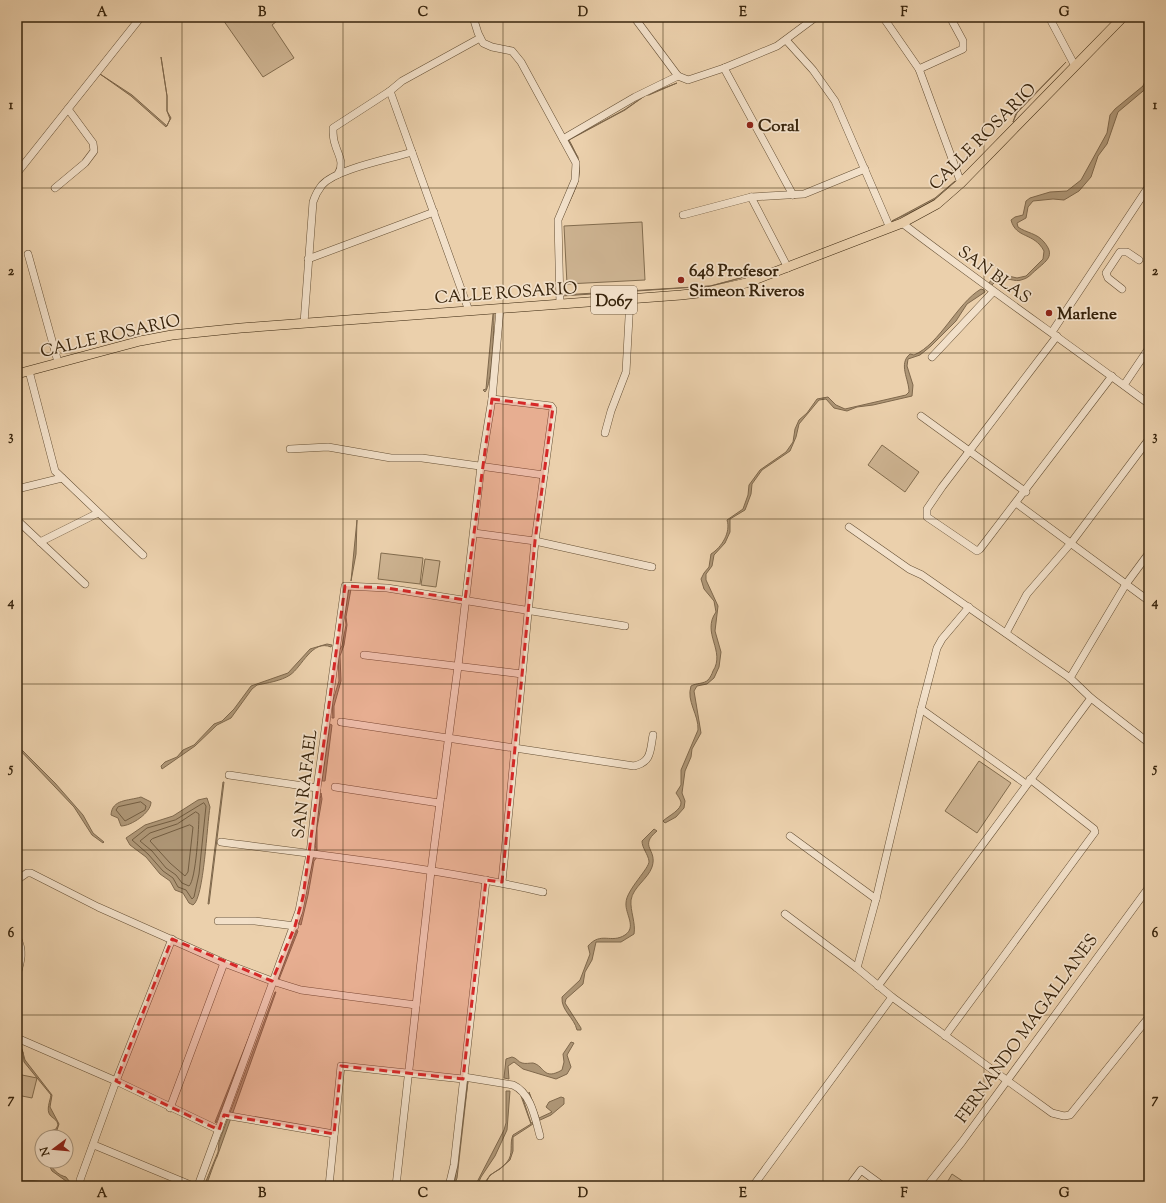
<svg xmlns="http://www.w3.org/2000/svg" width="1166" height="1203" viewBox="0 0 1166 1203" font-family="'Sorts Mill Goudy',serif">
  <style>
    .green { fill: #cdb391; stroke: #826c4e }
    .water { fill: #ae9676; stroke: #7f684c }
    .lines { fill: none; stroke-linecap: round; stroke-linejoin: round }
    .shore { stroke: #735d41; stroke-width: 1 }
    .minor-casing { stroke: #654f34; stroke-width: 8 }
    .major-casing { stroke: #38240c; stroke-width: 10 }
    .minor { stroke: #f2e0c9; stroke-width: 7 }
    .major { stroke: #ebd0ac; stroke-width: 9 }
    .marked { fill: #d62828; fill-opacity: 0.2; stroke: #d62828; stroke-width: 3; stroke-dasharray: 8 5; stroke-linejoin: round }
    .grid { fill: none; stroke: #38240c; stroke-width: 1; stroke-opacity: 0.55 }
    .poi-dot { fill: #8f2418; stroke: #f2e0c9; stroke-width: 1.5 }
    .labels { text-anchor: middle; stroke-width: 3.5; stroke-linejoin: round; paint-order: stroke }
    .shield { fill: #f2e0c9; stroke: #705c45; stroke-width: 1 }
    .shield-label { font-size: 16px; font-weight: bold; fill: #38240c }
    .poi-label { font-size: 17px; font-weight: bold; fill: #38240c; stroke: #f2e0c9; text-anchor: start }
    .street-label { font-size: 17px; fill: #38240c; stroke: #f2e0c9 }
    .neatline { fill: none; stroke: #38240c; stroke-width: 1.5 }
    .grid-label { font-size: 13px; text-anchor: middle; font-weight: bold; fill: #38240c }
  </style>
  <rect width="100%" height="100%" fill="#ebd0ac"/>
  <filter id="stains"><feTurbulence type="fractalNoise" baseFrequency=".005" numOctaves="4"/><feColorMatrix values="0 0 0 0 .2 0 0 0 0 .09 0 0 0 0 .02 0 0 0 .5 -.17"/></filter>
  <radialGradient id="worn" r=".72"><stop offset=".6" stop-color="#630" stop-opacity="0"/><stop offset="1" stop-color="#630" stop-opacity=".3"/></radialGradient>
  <g class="green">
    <path d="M221 17H282L272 25 294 58 263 77Z"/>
    <path d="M642 222 645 280 567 284 564 226Z"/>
    <path d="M882 445 919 472 905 492 868 465Z"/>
    <path d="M381 553 423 558 420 584 378 579Z"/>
    <path d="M425 559 440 561 436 587 421 585Z"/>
    <path d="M979 761 1011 783 977 833 945 811Z"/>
    <path d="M17 1074 37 1078 32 1098 17 1095Z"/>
    <path d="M952 1174 970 1186H945Z"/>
  </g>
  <g class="water">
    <path d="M161 57 167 96V111L171 118 166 127 131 96 100 74 132 95 167 126 170 119 167 111V96Z"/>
    <path d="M1066 62 1017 113 1013 122 1016 113Z"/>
    <path d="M1149 65V86L1118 112 1107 144 1098 156 1091 177 1079 191 1064 200 1053 199 1033 201 1028 207 1026 218 1017 223 1018 227C1026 233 1037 233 1044 242 1056 256 1046 261 1036 270 1031 274 1029 278 1021 280 1016 282 1006 278 1000 277L991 286 989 283 996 273 1017 278 1026 276 1043 259 1044 251C1034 232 1016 239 1011 220L1015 217 1023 215 1026 201 1030 198 1050 192 1067 191 1081 180 1107 133 1110 115 1115 109 1143 86 1147 77Z"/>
    <path d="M677 83 649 95H646L625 110 569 140C585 168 581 178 567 207 565 212 560 218 560 224 558 247 561 272 562 295L710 286 748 276 711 286 562 296 560 222 570 199 579 168 578 157 568 140 624 110 646 95Z"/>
    <path d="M955 181C945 198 911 212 892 221L935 198Z"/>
    <path d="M981 289 984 290 985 292 967 304 956 321 931 346 920 355 908 359 907 366 913 385 912 396 873 405 857 407 847 411 834 408 826 399 819 400 799 424 796 437 790 451 762 470 752 484 751 494 745 510 730 519V532L725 543 714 555 712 566 706 574V580L718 606 715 631 721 652 719 667 714 678 707 684 697 686 694 691 701 733 692 749 691 757 685 771 682 793 685 801 684 808 676 817 665 823 663 821C668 816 682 810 681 802 680 799 678 796 676 793L681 785V770L698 730C699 715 686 701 691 686 696 683 704 684 708 680 710 678 712 674 713 671 726 651 701 633 716 612L714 601 704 589 701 579 704 573 709 567 711 554C722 547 731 532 727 520L743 509 748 495 749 485 760 470 786 452 793 442 795 429 799 420 807 413 817 399 828 397 836 405 845 409 906 395 909 392C909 379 898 364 910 354L914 355C940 344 957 303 981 289Z"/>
    <path d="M493 314H494C494 327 492 386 485 392L483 390 486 389Z"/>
    <path d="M357 520 356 554 351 581Z"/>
    <path d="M349 588 351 589 346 617 347 625 344 645 340 656 341 681 334 706V718H332L333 700 339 681 338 652 342 646 346 625 345 615Z"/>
    <path d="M327 644 332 645 331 647C312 639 302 667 290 675 281 681 267 683 257 685L252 689 231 718 217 725 195 746 162 769 161 766 165 762 177 757 183 750 194 745 214 724 222 721 234 709 251 686 288 673 310 649Z"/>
    <path d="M330 724 332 725 325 781H322Z"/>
    <path d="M17 745 55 783 83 815 93 833 104 842 103 843 92 835 74 807 17 747Z"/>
    <path d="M223 782H224L209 904H208Z"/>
    <path d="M321 793 322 799 317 828V852C312 846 320 804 321 793Z"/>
    <path d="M141 797 151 802C151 813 131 826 121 826L118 818 111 815C112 799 128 801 141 797Z"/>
    <path d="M207 798 210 807C207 823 204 899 193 905L189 903 183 893 175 890 170 881 160 874 146 857 130 845 126 838 145 825 173 816 198 800Z"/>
    <path d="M654 829 657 831C638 847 658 849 652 867 648 879 633 887 631 900 630 911 636 923 634 934L621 942H596L592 960 585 972 583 984 566 999 565 1003 581 1028V1030H577C574 1017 561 1011 562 997L580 980 590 954 588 946C601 931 611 944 625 935 637 927 625 914 626 903 626 890 650 868 649 861 648 854 642 848 642 841Z"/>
    <path d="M314 856 317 857 314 861 308 895 301 925 299 924Z"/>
    <path d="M297 930 298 931 278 982H277Z"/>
    <path d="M275 992H276L217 1157C215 1160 208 1181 206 1186H204L218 1152 219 1142Z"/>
    <path d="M255 1022H256L216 1123 215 1122Z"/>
    <path d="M571 1042 574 1043 567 1055 571 1067 567 1074 556 1079 523 1069 514 1062 508 1066 509 1079 504 1078 506 1059 512 1057C517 1058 518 1062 522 1063 526 1064 529 1063 533 1063 545 1066 543 1081 562 1070L564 1062 563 1054Z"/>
    <path d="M17 1045 22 1049 25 1060 52 1095 50 1107 59 1124 57 1130 50 1134 49 1137 47 1135 48 1132 56 1129 58 1125C57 1119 53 1119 50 1115 46 1110 50 1101 51 1095L24 1062 23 1052Z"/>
    <path d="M468 1081 457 1178 454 1186Z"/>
    <path d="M506 1091H510L507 1130 495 1156 481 1177 477 1186H475L504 1130 506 1123Z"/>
    <path d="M529 1092 539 1118 552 1112 546 1107 549 1102 561 1097 564 1098V1104L551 1115 538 1121Z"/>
    <path d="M521 1096 523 1099 531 1123 533 1122V1124L513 1137V1151L510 1160 500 1169 490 1175 484 1186C488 1172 499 1172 507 1162 514 1154 509 1144 513 1135L531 1124Z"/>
    <path d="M47 1161H49C52 1169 58 1175 66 1177L73 1186 52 1171Z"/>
  </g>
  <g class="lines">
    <g class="shore">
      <path d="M141 802 146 806 145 810 125 821 116 810 118 807Z"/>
      <path d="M204 803 206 806 199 874 194 897 192 899 186 890 178 887 173 878 163 871 148 854 132 840 147 828 175 820Z"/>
      <path d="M196 812 199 814C199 826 196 880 189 886L182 883 176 875 166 868 152 851 140 841 150 833 177 824Z"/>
      <path d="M190 825 193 827 188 872 185 876 170 863 150 841 152 839Z"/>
    </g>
    <g class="minor-casing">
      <g id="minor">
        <path d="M473 17 478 33 483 43 492 47 512 51 521 62 576 163 575 180 558 220 560 304"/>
        <path d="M634 17 678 76 688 80 724 68 777 46 816 17"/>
        <path d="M883 17 919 69 961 183"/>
        <path d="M1049 17 1075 66"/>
        <path d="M786 40 813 70 835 101 890 228"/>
        <path d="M724 68 793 195"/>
        <path d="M919 69 963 49V41L950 17"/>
        <path d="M390 91 469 311"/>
        <path d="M563 139 635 97 678 76"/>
        <path d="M17 173 141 17"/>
        <path d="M338 174C345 163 338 155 335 144 333 139 333 133 333 128L390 91 402 81 480 38"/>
        <path d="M55 188 85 163 94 151 93 143 68 109"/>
        <path d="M751 197 788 268"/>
        <path d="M683 215 751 197 804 194 865 169"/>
        <path d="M902 223C983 285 1067 343 1149 404"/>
        <path d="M28 254 58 362"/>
        <path d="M308 259 434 212"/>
        <path d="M1122 289 1108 278 1106 273 1120 252H1127L1139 260"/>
        <path d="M304 323 313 202C315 196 318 190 322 185 336 169 390 159 412 152"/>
        <path d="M1052 332 1149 186"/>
        <path d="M1057 336 942 487 927 509V517L977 551 980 549 1112 376"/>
        <path d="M932 357 993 292"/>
        <path d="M29 371 55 471 143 555"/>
        <path d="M1124 385 1149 348"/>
        <path d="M492 399 551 406 553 409 535 541 502 882"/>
        <path d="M921 416 1026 492"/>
        <path d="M605 433 611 411 626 372 630 299"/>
        <path d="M290 449 328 447 391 458H422L544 475"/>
        <path d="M17 489 62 478"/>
        <path d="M1016 503 1149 601"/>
        <path d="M17 520 85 584"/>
        <path d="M849 527 909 569 922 575 1070 678 1091 698 1149 743"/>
        <path d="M474 533 535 541 652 567"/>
        <path d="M40 542 98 513"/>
        <path d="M1006 633 1027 594 1071 543 1149 439"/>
        <path d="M364 655 522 674"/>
        <path d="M1070 678 1126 584 1149 553"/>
        <path d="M921 709 1026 784"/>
        <path d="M341 722 634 766C652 762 650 750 653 735"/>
        <path d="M229 775 317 788"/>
        <path d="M335 787 439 803"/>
        <path d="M790 836 876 899"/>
        <path d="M221 842C328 856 437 868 543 892"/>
        <path d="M17 880 27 873H31L98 907 224 963 272 981 301 990 416 1005"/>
        <path d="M785 914 857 968 892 997 1052 1113 1064 1116 1070 1115 1149 1017"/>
        <path d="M218 921H255L295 926"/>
        <path d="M17 937C24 951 21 961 17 975"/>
        <path d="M857 968 876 899 921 709 937 648 942 639 969 607"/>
        <path d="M878 986 1091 698"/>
        <path d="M945 1036 1095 832 1094 829 1030 779"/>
        <path d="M17 1038 116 1081 219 1130"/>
        <path d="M464 1077 513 1085C531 1093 535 1118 540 1136"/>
        <path d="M170 1108 224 963"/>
        <path d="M224 1115 334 1134"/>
        <path d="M94 1145 193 1186"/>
        <path d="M17 1185 25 1184 59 1186"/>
        <path d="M81 1186 80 1180 116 1081 172 939"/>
        <path d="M196 1186 199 1183 299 911 310 854 317 788 345 586 387 588 625 626"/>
        <path d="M329 1186 341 1066 463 1079"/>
        <path d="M396 1186 431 871 458 666 481 466 492 399 500 309"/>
        <path d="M449 1186 454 1165 486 880"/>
        <path d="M753 1186 892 997"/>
        <path d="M849 1186 861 1170 883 1186"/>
        <path d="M927 1186 962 1142 1149 887"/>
      </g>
    </g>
    <g class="major-casing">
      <path id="major" d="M17 374 140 341 172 335 241 328 681 295 707 292 746 283 902 223 937 204 961 183 1123 17"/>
    </g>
    <use href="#minor" class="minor"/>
    <use href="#major" class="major"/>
  </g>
  <path class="marked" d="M492 399 553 407 535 541 502 882 486 880 463 1079 341 1066 334 1134 224 1115 219 1130 116 1081 172 939 272 981 295 926 303 897 345 586 387 588 465 600Z"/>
  <path class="grid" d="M182 17V1186M343 17V1186M503 17V1186M663 17V1186M823 17V1186M984 17V1186M17 188H1149M17 353H1149M17 519H1149M17 684H1149M17 850H1149M17 1015H1149"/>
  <g class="poi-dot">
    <circle cx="750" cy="125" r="4"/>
    <circle cx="681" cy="280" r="4"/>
    <circle cx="1049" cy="313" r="4"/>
  </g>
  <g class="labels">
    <rect class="shield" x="591" y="286" width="46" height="28" rx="3"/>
    <g class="shield-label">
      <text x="614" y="306">D067</text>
    </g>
    <g class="poi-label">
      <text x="758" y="131">Coral</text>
      <text x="689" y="276">648 Profesor<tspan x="689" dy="20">Simeon Riveros</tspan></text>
      <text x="1057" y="319">Marlene</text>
    </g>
    <g class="street-label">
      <text transform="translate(982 136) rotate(-45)" y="6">CALLE ROSARIO</text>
      <text transform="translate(995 274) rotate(36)" y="6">SAN BLAS</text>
      <text transform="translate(506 292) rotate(-4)" y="6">CALLE ROSARIO</text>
      <text transform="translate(110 335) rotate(-13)" y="6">CALLE ROSARIO</text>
      <text transform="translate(304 784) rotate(-83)" y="6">SAN RAFAEL</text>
      <text transform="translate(1026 1028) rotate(-54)" y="6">FERNANDO MAGALLANES</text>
    </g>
  </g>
  <rect width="1166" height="1203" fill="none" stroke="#ebd0ac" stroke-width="44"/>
  <g transform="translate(54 1149) rotate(254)"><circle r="19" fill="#f2e0c9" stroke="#a8957d"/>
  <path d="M0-3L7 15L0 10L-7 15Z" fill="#8f2418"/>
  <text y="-6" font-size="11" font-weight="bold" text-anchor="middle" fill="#38240c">N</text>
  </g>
  <rect x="22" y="22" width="1122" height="1159" class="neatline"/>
  <g class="grid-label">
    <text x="102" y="16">A</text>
    <text x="262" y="16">B</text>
    <text x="423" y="16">C</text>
    <text x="583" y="16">D</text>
    <text x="743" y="16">E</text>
    <text x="904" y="16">F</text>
    <text x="1064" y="16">G</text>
    <text x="11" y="109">1</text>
    <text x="1155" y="109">1</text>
    <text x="11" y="275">2</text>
    <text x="1155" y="275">2</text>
    <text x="11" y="440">3</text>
    <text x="1155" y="440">3</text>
    <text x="11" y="606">4</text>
    <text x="1155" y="606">4</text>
    <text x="11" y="772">5</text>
    <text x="1155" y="772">5</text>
    <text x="11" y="937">6</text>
    <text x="1155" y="937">6</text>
    <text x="11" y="1103">7</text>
    <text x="1155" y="1103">7</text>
    <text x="102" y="1197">A</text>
    <text x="262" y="1197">B</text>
    <text x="423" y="1197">C</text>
    <text x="583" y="1197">D</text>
    <text x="743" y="1197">E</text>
    <text x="904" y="1197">F</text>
    <text x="1064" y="1197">G</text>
  </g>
  <rect width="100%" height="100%" filter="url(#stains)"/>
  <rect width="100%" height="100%" fill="url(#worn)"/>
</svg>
